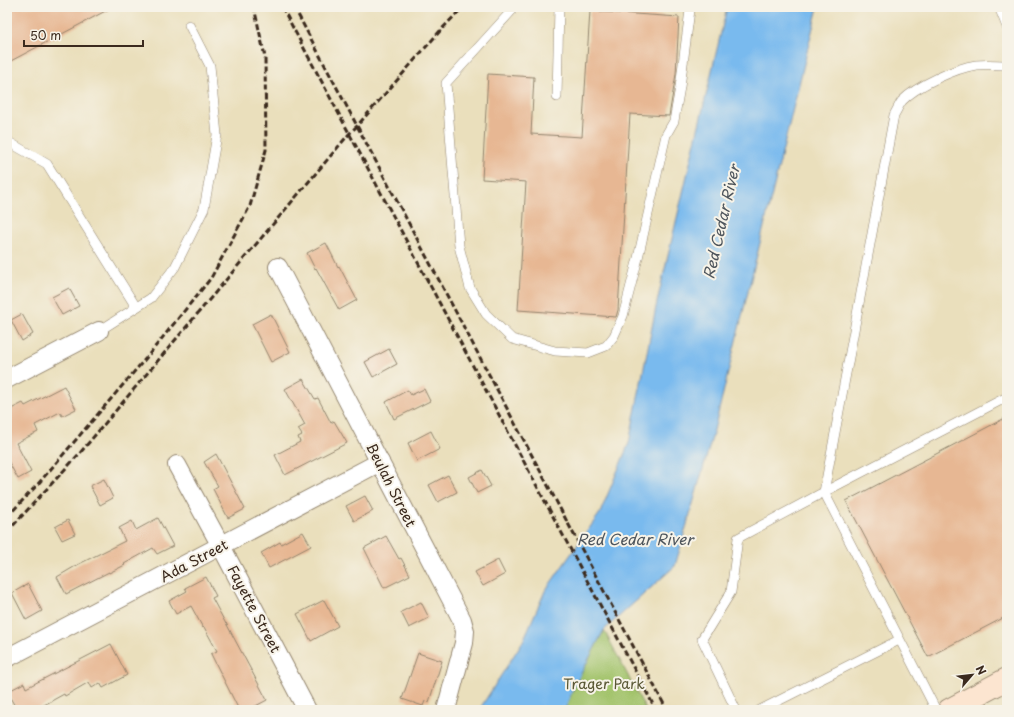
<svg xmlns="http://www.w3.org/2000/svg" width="1014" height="717" viewBox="0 0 1014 717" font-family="'Playpen Sans',sans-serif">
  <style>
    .green { fill: #a2c36b; stroke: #6e7644 }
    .water { fill: #79baee; stroke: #5a7286 }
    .building { fill: #e7b793 }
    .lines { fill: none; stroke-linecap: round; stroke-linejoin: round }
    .lane-casing { stroke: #92846d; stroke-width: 10 }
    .street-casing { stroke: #92846d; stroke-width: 20 }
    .secondary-casing { stroke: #92846d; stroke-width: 24 }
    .lane { stroke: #fff; stroke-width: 9 }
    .street { stroke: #fff; stroke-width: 18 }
    .secondary { stroke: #fce5d0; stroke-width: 22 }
    .rail { stroke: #3b2a1e; stroke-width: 3; stroke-dasharray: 6 3; stroke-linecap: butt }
    .labels { text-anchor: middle; stroke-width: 4; stroke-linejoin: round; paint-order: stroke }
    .street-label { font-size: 14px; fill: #3b2a1e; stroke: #f7f3e8 }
    .park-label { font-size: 14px; fill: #5a5835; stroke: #f7f3e8 }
    .water-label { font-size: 15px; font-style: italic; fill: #4e555c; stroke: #f7f3e8 }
  </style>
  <rect width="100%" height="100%" fill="#f7f3e8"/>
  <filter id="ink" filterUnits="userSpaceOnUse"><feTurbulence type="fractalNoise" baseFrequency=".025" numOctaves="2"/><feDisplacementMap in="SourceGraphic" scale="8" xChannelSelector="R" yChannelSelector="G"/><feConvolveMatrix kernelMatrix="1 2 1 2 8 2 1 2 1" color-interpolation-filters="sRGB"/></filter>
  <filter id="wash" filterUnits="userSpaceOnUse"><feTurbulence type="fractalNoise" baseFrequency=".012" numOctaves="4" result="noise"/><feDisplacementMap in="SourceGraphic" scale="16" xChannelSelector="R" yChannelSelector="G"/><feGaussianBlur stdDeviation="0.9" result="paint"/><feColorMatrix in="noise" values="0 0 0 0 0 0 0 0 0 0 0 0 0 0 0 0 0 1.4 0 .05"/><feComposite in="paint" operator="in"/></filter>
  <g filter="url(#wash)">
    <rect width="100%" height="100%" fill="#eadfbc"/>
    <path class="green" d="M604 630 646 710H565L573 689Z"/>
    <path class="water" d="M727 7H818L713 434 675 566 604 630 573 689 565 710H479L523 641 545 591 600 513 629 443 657 302Z"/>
    <g id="blocks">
      <g class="building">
        <path d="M7 7H113L7 63Z"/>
        <path d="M590 11 679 17 676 74 669 116 630 114 618 310 616 317 518 310 526 182 482 179 488 74 534 77 531 134 582 137Z"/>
        <path d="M326 243 338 267 339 266 357 300 339 310 316 268 315 269 307 253Z"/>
        <path d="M69 288 79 306 62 315 52 297Z"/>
        <path d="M22 314 33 334 22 341 11 320Z"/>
        <path d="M271 314 290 352 271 362 252 324Z"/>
        <path d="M389 349 397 364 373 377 365 362Z"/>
        <path d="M303 379 315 399 318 398 331 423 334 421 347 443 285 475 275 455 300 442 298 437 302 435 298 429 305 425 285 389Z"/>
        <path d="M64 386 76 409 62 416 60 412 35 425 38 432 16 443 31 472 18 479 7 459V411L23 403 25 406Z"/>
        <path d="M424 389 430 401 394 419 386 402 408 390 411 395Z"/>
        <path d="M1007 417V616L928 657 846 501Z"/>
        <path d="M431 431 440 449 417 461 408 443Z"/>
        <path d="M216 454 245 509 228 518 213 489 218 486 204 462Z"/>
        <path d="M482 470 491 486 477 493 469 477Z"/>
        <path d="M448 475 457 492 438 502 429 485Z"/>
        <path d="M104 479 113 498 100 505 90 486Z"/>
        <path d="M365 496 373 511 354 521 346 506Z"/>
        <path d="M158 518 173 546 157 554 153 548 124 564 125 565 109 573V572L66 594 57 577 79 564 125 541 119 528 132 521 136 530Z"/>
        <path d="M68 520 75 534 62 540 55 527Z"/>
        <path d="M303 532 311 546 269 568 261 553 280 542 281 544Z"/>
        <path d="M386 536 399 559 401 558 410 575 384 588 364 548Z"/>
        <path d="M498 560 505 574 483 586 475 572Z"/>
        <path d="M206 577 216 596 212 598 226 624V623L267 700 248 710H239L211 654 217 651 204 627 203 628 191 606 176 614 169 601 187 591 185 588Z"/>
        <path d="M28 584 42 611 26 620 12 593Z"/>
        <path d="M324 600 338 626 311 641 297 614Z"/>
        <path d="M421 602 429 618 409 628 401 612Z"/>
        <path d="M111 644 127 675 103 688 100 683 92 688 89 682 65 696 64 694 35 710H17L7 692 24 683 26 688Z"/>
        <path d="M418 653 442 661 429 702 425 701 423 706 402 699Z"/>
      </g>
    </g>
  </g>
  <g filter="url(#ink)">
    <use href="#blocks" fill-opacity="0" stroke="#92846d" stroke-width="1"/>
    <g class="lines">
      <g class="lane-casing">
        <g id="lane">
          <path d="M515 7 446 83 459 246 470 288 486 314 512 339 555 351 588 353 606 346 614 336 623 316 638 258 666 135 674 121 680 87 690 10 689 7"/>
          <path d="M999 7 1007 27"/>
          <path d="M557 97 559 7"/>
          <path d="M7 141 47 164 136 307"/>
          <path d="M99 331 151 298 175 267 204 209 217 135 210 66 189 25"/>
          <path d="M736 710 702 639 731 592 738 538 824 492 894 115C897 110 899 105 902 101 916 86 956 68 976 65 986 64 997 65 1007 65"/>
          <path d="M760 710 899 640"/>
          <path d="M936 710 824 492 1007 397"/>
        </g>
      </g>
      <g class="street-casing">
        <g id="street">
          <path d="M278 267 462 620 465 631 464 643 446 710"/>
          <path d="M7 379 99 331"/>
          <path d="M177 465 221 546 307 710"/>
          <path d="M7 658 380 462"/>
        </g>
      </g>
      <g class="secondary-casing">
        <path id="secondary" d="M949 710 1007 679"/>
      </g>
      <use href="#lane" class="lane"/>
      <use href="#street" class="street"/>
      <use href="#secondary" class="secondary"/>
      <g class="rail">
        <path d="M282 7 656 710"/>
        <path d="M294 7 667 710"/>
        <path d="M7 517 38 484 146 358 211 278 250 206 266 150 265 57 254 7"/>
        <path d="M7 532 80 453 349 134 357 126 440 31 463 7"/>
      </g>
    </g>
  </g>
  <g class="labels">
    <g class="street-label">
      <text transform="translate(391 485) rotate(63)" y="5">Beulah Street</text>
      <text transform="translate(194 561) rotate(-28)" y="5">Ada Street</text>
      <text transform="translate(254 609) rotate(62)" y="5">Fayette Street</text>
    </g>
    <g class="park-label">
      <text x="604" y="689">Trager Park</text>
    </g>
    <g class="water-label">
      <text transform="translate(722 222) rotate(-77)" y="5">Red Cedar River</text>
      <text x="635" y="545">Red Cedar River</text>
    </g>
  </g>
  <rect width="1014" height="717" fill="none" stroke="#f7f3e8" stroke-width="24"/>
  <g transform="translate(972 675) rotate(62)" stroke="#f7f3e8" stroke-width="3" paint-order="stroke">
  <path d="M0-3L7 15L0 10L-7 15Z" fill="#3b2a1e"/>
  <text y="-6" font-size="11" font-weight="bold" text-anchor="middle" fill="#3b2a1e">N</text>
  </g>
  <path d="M24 40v6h119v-6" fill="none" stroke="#3b2a1e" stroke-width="2"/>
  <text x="30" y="40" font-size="12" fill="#3b2a1e" stroke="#f7f3e8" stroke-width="3" paint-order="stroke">50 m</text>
</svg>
